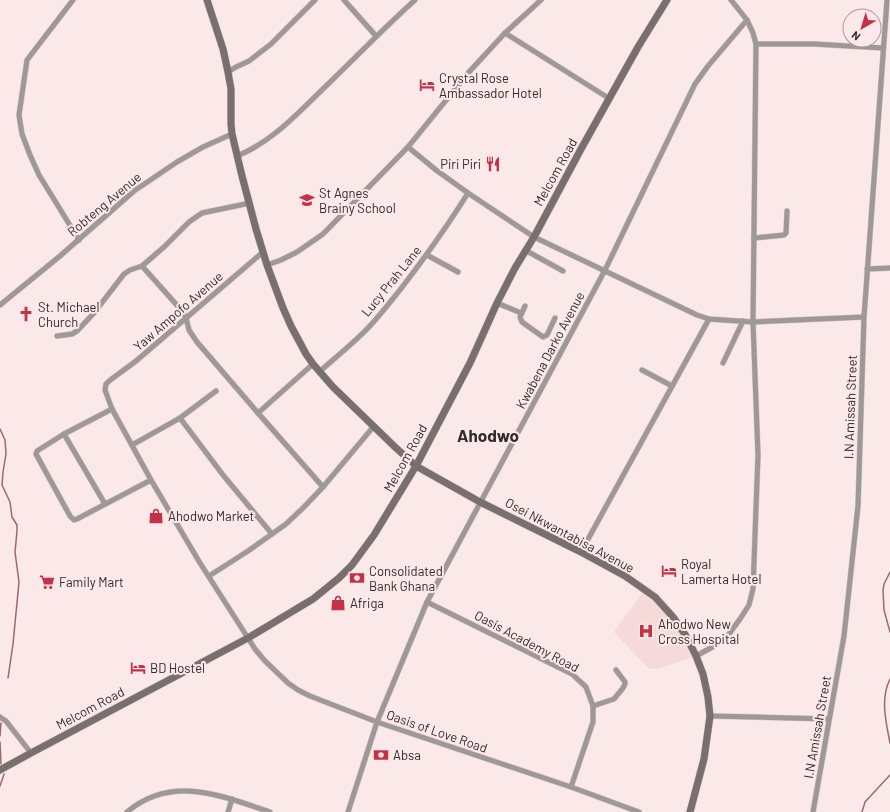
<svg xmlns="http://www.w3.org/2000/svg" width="890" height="812" viewBox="0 0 890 812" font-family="Barlow,sans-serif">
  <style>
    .built { fill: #f6dada }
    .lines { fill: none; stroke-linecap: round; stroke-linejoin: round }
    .stream { stroke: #9a6a6b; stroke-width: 1.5 }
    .street-casing { stroke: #d7c6c6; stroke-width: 6 }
    .secondary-casing { stroke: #d7c6c6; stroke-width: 8 }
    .street { stroke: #9f9898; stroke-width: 5 }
    .secondary { stroke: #7a6f6f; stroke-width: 7 }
    .labels { text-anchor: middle; stroke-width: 4; stroke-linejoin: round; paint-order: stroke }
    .poi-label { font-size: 13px; fill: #312b2b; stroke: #fbe8e8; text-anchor: start }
    .street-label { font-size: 13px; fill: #312b2b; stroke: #fbe8e8 }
    .district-label { font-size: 17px; font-weight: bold; fill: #312b2b; stroke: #fbe8e8 }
  </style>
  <rect width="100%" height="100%" fill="#fbe8e8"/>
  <path class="built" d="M643 592 654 599 665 613 677 629 693 657 658 669H649L614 632Z"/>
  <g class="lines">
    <g class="stream">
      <path d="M0 429 5 440 6 454 3 472 2 485 10 502 12 517 17 525V531L15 552 19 582 13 644 8 678"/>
      <path d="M890 572 884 584 883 590 884 610 890 632"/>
      <path d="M890 679C880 699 886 722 890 743"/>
      <path d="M0 736 1 723"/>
      <path d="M0 742 1 764"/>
      <path d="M0 786 4 774"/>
      <path d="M862 812 865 802 890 775"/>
    </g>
    <g class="street-casing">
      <g id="street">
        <path d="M73 0 27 60 19 115 22 134 30 155 39 175 79 240"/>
        <path d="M344 0 376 36"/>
        <path d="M505 33 610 99"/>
        <path d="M756 44H814L883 48"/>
        <path d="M228 72 236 67 249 61 271 44 315 0"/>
        <path d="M408 147 469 72 505 33 541 0"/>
        <path d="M237 156C272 142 298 113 325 87 355 58 384 28 415 0"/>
        <path d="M250 203 202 213 189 222 164 247 142 266 183 312 186 318 189 330 197 342 258 413 323 487"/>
        <path d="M754 238 784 235 786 233 787 211"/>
        <path d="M525 250 563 271"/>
        <path d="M263 252 136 361 109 381 106 384 105 390 112 409 151 480 200 563 255 649 265 661 288 683 298 690 310 696 377 722 571 787 639 812"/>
        <path d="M427 255 458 272"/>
        <path d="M267 265 281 260 297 252 323 234 408 147 436 170 468 193 534 237 697 315 709 319 753 322 864 317"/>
        <path d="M867 269 890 268"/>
        <path d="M497 303 521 313"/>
        <path d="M0 305 60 256 134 191 177 162 203 147 232 134"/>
        <path d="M525 306 520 317 522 322 543 337 547 335 555 318"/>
        <path d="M57 336 72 334 77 331 94 313 124 274 130 270 142 266"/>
        <path d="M723 363 743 321"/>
        <path d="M642 370 672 386"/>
        <path d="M319 372C335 358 351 345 365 331 379 317 391 301 403 286 426 256 448 225 468 193"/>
        <path d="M112 409 64 434 37 451 36 454 70 516 74 520 77 519 151 480"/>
        <path d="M258 413 313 364"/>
        <path d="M180 418 216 391"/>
        <path d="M64 434 105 504"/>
        <path d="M132 445 180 418 223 475 272 534"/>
        <path d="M581 552 709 319"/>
        <path d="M209 576 248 551 286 524 303 508 323 487 374 426"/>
        <path d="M427 602 572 674 586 687 593 706V722L571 787"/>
        <path d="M696 656 716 645 729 634 740 619 749 605 753 589 758 455 753 322 756 44 753 33 747 20"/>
        <path d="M593 706 614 699 623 688 625 684V682L616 670"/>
        <path d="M710 716 829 719"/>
        <path d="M0 717 6 721 31 753"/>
        <path d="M127 812C172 774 222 796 270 812"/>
        <path d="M228 812 232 799"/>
        <path d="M348 812 377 722 427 602 605 270 695 84 708 66 747 20 731 0"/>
        <path d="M813 812 844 636 858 506 864 317 887 0"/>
      </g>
    </g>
    <g class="secondary-casing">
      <g id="secondary">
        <path d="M207 0 223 49 228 72 231 89V124L232 134 242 176 256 229 267 265 283 308 291 326 306 354 313 364 333 387 395 447 416 466 480 502 581 552 625 576 655 597 673 617 686 636 696 656 703 674 708 697 710 716 704 759 690 812"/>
        <path d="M0 770 31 753 248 638 313 599 339 578 352 565 374 535 416 466 470 363 497 303 515 268 534 237 581 149 638 47 667 0"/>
      </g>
    </g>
    <use href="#street" class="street"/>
    <use href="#secondary" class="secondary"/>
  </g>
  <defs>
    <g id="hotel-bare" transform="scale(1.2)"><path d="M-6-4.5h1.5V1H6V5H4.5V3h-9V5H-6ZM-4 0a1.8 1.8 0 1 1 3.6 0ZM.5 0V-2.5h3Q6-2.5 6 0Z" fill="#c33348" stroke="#fbe8e8" stroke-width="2.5" paint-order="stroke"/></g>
    <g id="restaurant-bare" transform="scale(1.2)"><path d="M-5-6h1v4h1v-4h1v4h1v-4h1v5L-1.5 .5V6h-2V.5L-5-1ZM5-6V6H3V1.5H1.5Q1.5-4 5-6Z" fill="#c33348" stroke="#fbe8e8" stroke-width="2.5" paint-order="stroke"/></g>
    <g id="school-bare" transform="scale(1.2)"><path d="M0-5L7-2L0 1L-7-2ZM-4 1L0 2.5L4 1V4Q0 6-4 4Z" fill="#c33348" stroke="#fbe8e8" stroke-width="2.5" paint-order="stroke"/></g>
    <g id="church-bare" transform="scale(1.2)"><path d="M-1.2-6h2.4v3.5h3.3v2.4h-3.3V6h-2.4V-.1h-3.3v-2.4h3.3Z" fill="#c33348" stroke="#fbe8e8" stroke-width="2.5" paint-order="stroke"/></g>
    <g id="shop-bare" transform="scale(1.2)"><path d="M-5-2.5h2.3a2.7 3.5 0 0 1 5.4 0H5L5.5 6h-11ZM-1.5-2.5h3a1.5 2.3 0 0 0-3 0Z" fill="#c33348" stroke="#fbe8e8" stroke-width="2.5" paint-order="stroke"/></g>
    <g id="bank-bare" transform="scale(1.2)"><path d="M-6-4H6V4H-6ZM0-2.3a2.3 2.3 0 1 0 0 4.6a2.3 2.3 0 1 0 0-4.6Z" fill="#c33348" stroke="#fbe8e8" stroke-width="2.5" paint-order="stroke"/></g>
    <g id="supermarket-bare" transform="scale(1.2)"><path d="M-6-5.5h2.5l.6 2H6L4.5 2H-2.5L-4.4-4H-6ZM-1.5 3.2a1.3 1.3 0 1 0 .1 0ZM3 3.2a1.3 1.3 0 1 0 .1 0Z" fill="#c33348" stroke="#fbe8e8" stroke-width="2.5" paint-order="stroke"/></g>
    <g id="hospital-bare" transform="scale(1.2)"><path d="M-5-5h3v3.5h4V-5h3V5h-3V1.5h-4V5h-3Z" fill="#c33348" stroke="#fbe8e8" stroke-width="2.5" paint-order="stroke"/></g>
  </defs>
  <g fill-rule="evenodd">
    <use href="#hotel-bare" x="427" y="85"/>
    <use href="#restaurant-bare" x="493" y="164"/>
    <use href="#school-bare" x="307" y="200"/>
    <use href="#church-bare" x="26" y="314"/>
    <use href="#shop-bare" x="156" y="516"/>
    <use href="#hotel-bare" x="669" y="571"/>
    <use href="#bank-bare" x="357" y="578"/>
    <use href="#supermarket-bare" x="47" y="582"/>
    <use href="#shop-bare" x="338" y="603"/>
    <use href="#hospital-bare" x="646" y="631"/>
    <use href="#hotel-bare" x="138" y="668"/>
    <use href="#bank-bare" x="381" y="755"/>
  </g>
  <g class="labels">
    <g class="poi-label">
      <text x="439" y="83">Crystal Rose<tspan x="439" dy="15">Ambassador Hotel</tspan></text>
      <text x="481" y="169" text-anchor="end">Piri Piri</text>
      <text x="319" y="198">St Agnes<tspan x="319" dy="15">Brainy School</tspan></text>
      <text x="38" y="312">St. Michael<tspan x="38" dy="15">Church</tspan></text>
      <text x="168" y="521">Ahodwo Market</text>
      <text x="681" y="569">Royal<tspan x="681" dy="15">Lamerta Hotel</tspan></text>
      <text x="369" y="576">Consolidated<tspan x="369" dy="15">Bank Ghana</tspan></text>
      <text x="59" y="587">Family Mart</text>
      <text x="350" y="608">Afriga</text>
      <text x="658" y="629">Ahodwo New<tspan x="658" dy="15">Cross Hospital</tspan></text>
      <text x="150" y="673">BD Hostel</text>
      <text x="393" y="760">Absa</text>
    </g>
    <g class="street-label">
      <text transform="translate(555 172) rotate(-61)" y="5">Melcom Road</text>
      <text transform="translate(104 204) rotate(-40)" y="5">Robteng Avenue</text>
      <text transform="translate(391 281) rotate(-51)" y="5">Lucy Prah Lane</text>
      <text transform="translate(178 311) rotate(-41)" y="5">Yaw Ampofo Avenue</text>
      <text transform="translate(550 350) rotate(-62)" y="5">Kwabena Darko Avenue</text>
      <text transform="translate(850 407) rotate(-88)" y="5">I.N Amissah Street</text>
      <text transform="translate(405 458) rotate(-61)" y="5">Melcom Road</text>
      <text transform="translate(570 535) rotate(28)" y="5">Osei Nkwantabisa Avenue</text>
      <text transform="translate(527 641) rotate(28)" y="5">Oasis Academy Road</text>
      <text transform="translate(90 708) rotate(-28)" y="5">Melcom Road</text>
      <text transform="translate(817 727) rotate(-80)" y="5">I.N Amissah Street</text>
      <text transform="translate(437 731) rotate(19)" y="5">Oasis of Love Road</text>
    </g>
    <g class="district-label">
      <text x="488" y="442">Ahodwo</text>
    </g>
  </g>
  <g transform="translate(862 28) rotate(218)"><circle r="19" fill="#fbe8e8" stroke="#aa9c9c"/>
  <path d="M0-3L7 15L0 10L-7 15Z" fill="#c33348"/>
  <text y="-6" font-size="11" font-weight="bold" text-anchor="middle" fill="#312b2b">N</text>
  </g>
</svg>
